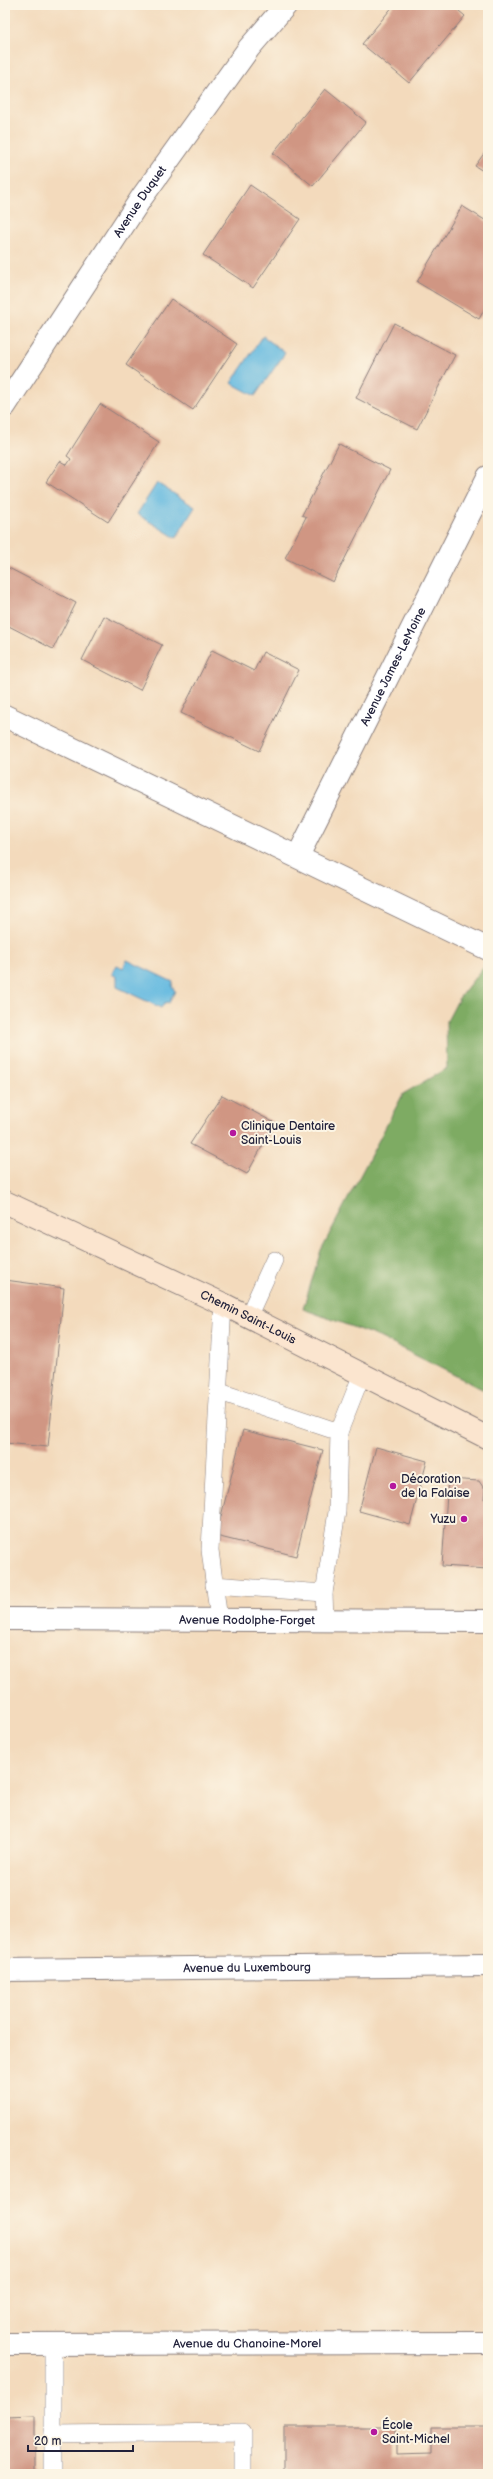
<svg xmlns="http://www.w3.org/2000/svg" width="493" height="2479" viewBox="0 0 493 2479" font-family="'Balsamiq Sans',sans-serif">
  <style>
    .forest { fill: #7eab64; stroke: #506650 }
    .water { fill: #63b9e0; stroke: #426e8e }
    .building { fill: #d09683 }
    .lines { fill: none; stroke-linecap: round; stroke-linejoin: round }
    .lane-casing { stroke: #8a7e7c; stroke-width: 18 }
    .street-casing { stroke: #8a7e7c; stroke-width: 24 }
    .secondary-casing { stroke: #8a7e7c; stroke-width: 24 }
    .lane { stroke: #fff; stroke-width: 17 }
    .street { stroke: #fff; stroke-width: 22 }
    .secondary { stroke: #fbe5cf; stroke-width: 22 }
    .poi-dot { fill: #b5179e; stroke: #fcf5e5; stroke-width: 1.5 }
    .labels { text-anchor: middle; stroke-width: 4; stroke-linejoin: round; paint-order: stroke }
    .street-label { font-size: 12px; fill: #22223b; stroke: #fcf5e5 }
    .poi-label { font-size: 12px; fill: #22223b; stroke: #fcf5e5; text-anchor: start }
  </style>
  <rect width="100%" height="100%" fill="#fcf5e5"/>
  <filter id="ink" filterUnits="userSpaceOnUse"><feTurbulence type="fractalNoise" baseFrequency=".025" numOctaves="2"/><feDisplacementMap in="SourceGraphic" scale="8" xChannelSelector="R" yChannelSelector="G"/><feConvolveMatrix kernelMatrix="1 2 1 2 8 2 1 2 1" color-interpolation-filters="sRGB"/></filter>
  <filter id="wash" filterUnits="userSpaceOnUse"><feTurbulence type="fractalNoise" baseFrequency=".012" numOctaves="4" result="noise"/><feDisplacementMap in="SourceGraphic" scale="16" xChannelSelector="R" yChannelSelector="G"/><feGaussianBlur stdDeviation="0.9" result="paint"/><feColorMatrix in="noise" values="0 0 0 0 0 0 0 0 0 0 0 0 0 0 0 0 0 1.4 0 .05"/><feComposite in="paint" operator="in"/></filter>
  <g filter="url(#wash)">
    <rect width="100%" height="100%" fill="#f3dabc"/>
    <path class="forest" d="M488 961V1392L377 1336 303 1309 321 1250 403 1094 447 1068 446 1023 459 998Z"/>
    <g class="water">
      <path d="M263 336 285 353 255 396 231 383Z"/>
      <path d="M157 483 195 507 176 538 137 514Z"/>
      <path d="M127 960 173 982 172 986 175 991 169 1003 166 1002 161 1008 117 987V977L112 974 117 965 123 968Z"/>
    </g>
    <g id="blocks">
      <g class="building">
        <path d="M394 5H452L465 16 409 83 362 44Z"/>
        <path d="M325 89 366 122 313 186 273 153Z"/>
        <path d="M488 148V174L475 166Z"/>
        <path d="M250 185 300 219 253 288 203 255Z"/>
        <path d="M462 206 488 222V303L479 319 417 282Z"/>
        <path d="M171 299 237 344 193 410 126 365Z"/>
        <path d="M394 323 455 355 417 429 356 398Z"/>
        <path d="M100 404 159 442 108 522 46 482 60 461 67 465 71 459 67 456Z"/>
        <path d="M339 444 390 470 333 582 285 558 306 517 302 515Z"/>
        <path d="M5 566 76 603 53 649 5 624Z"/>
        <path d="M104 616 162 645 140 690 82 660Z"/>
        <path d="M212 650 254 671 263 652 299 670 259 751 181 713Z"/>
        <path d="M222 1095 275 1123 247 1174 190 1144Z"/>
        <path d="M5 1280 64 1288 48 1447 5 1443Z"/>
        <path d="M243 1430 323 1450 296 1556 216 1536Z"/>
        <path d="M376 1447 427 1461 410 1525 359 1511Z"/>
        <path d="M448 1479 479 1481 485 1490 484 1499H488V1569L442 1566Z"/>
        <path d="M35 2416V2474H5V2417Z"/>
        <path d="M284 2427H396V2455L431 2454V2427H488V2474H284Z"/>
      </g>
    </g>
  </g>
  <g filter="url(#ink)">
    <use href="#blocks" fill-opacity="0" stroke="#8a7e7c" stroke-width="1"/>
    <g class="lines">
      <g class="lane-casing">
        <g id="lane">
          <path d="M248 1317 274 1260"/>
          <path d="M220 1392 339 1432 362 1374"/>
          <path d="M214 1585 324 1593"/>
          <path d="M219 1620 210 1550 223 1304"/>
          <path d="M325 1620 324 1593 337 1512 339 1432"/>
          <path d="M53 2434 243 2432V2474"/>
          <path d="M53 2474V2344"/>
        </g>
      </g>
      <g class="street-casing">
        <g id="street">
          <path id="s1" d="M5 406 142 197 249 48 286 5"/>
          <path d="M5 716 488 949"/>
          <path id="s2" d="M298 856 488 477"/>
          <path id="s3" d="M5 1619 488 1621"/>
          <path id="s4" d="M5 1970 488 1965"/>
          <path id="s5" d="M5 2344 488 2343"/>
        </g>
      </g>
      <g class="secondary-casing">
        <g id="secondary">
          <path id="s6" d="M5 1202 223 1304 488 1438"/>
        </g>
      </g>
      <use href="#lane" class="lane"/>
      <use href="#street" class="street"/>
      <use href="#secondary" class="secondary"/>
    </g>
  </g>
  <g class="poi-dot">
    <circle cx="233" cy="1133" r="4"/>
    <circle cx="393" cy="1486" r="4"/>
    <circle cx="464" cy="1519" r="4"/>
    <circle cx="374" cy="2432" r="4"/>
  </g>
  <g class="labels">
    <g class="street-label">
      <text dy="4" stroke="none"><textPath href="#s1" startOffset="245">Avenue Duquet</textPath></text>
      <text dy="4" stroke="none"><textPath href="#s2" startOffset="212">Avenue James-LeMoine</textPath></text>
      <text dy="4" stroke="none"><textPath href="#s6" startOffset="269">Chemin Saint-Louis</textPath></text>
      <text dy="4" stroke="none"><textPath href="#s3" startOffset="242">Avenue Rodolphe-Forget</textPath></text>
      <text dy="4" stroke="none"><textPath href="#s4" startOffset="242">Avenue du Luxembourg</textPath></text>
      <text dy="4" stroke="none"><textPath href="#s5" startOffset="242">Avenue du Chanoine-Morel</textPath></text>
    </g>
    <g class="poi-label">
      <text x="241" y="1130">Clinique Dentaire<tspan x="241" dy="14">Saint-Louis</tspan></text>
      <text x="401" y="1483">Décoration<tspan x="401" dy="14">de la Falaise</tspan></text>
      <text x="456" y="1523" text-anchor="end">Yuzu</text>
      <text x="382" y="2429">École<tspan x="382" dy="14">Saint-Michel</tspan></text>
    </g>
  </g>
  <rect width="493" height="2479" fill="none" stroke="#fcf5e5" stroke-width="20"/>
  <path d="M28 2445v6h105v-6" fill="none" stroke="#22223b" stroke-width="2"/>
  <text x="34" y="2445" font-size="12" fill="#22223b" stroke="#fcf5e5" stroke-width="3" paint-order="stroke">20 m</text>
</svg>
